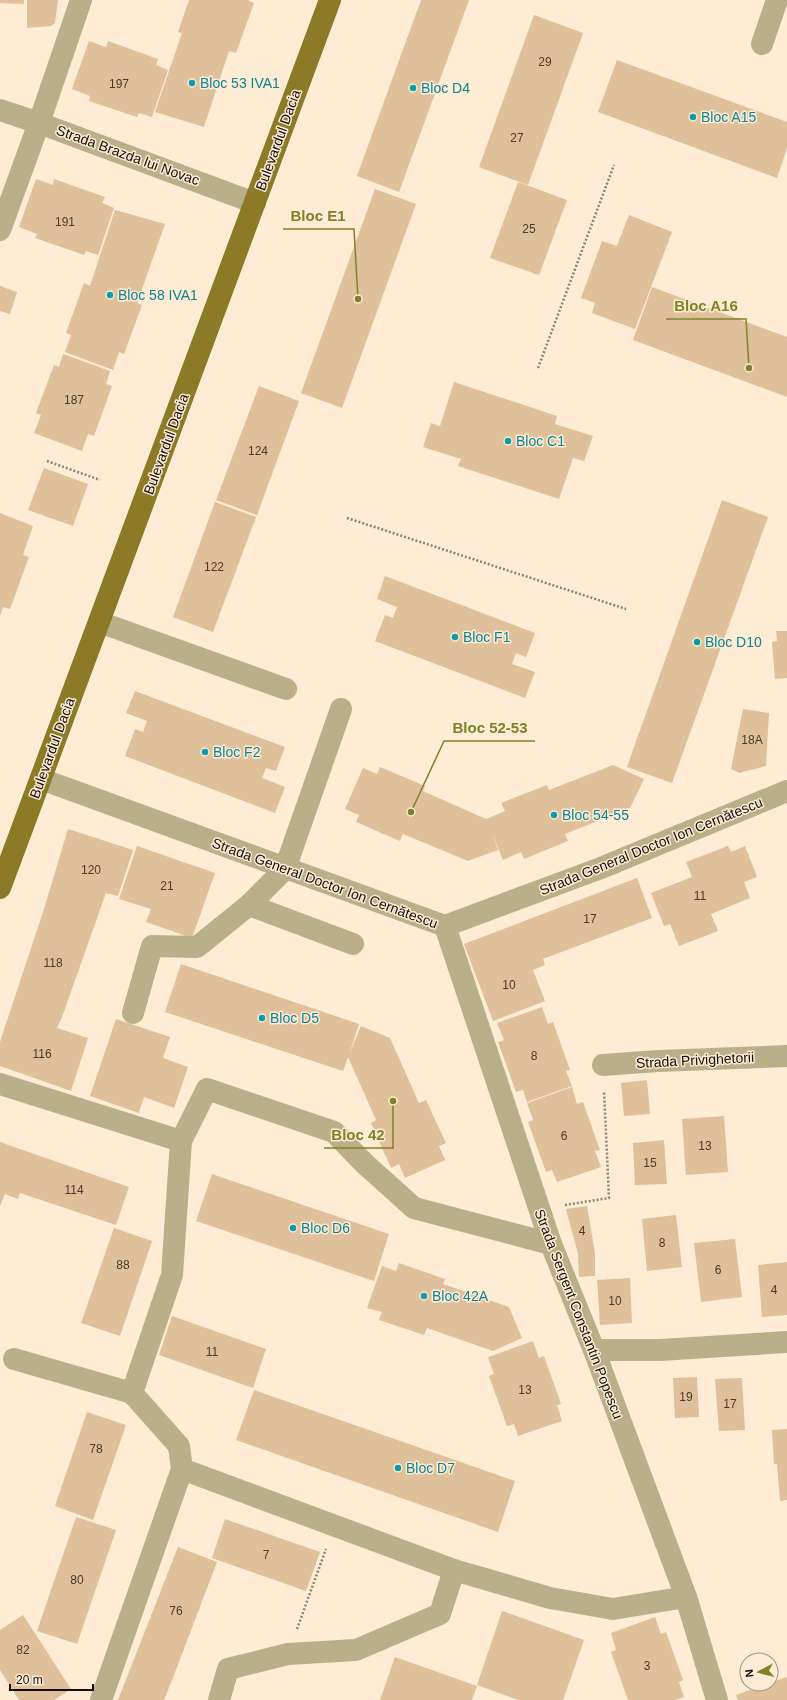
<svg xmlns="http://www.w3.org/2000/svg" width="787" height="1700" viewBox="0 0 787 1700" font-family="Arial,sans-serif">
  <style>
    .building { fill: #dfc09a }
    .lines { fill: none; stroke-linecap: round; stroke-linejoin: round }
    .path { stroke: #8e8171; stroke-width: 2.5; stroke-dasharray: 2 2; stroke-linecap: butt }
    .minor { stroke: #b9b089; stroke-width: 22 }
    .major { stroke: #8c7a26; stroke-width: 22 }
    .culture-dot { fill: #0f9aa8; stroke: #feecd5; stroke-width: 1.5 }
    .labels { text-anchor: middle; stroke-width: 3; stroke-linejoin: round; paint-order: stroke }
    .number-label { font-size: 12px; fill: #483a2a }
    .culture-label { font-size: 14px; fill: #0d838f; stroke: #feecd5; text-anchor: start }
    .street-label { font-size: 14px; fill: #150d04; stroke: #feecd5 }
    .leader { fill: none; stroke: #7f812b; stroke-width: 1.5 }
    .callout-dot { fill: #7f812b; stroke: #feecd5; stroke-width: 1.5 }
    .callout-label { font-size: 15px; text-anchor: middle; font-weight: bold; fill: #7f812b; stroke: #feecd5; stroke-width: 3; stroke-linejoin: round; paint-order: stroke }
  </style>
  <rect width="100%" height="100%" fill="#feecd5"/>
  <g class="building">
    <path d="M0 0H24V4L0 3Z"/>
    <path d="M27 0H58L55 23 51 26 27 28Z"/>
    <path d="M189 0H249V1L254 3 236 53 229 51 204 127 155 112 182 33 178 32Z"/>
    <path d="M421 0H469L399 192 357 176Z"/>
    <path d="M534 15 583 33 528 185 479 167Z"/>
    <path d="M89 41 106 47 108 41 158 59 156 65 168 70 152 117 139 113 137 117 89 101 90 96 72 89Z"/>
    <path d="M617 60 787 122V148L777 178 598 112Z"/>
    <path d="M36 179 53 185 54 179 105 197 102 203 114 208 98 255 86 251 84 255 35 238 37 234 19 227Z"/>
    <path d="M518 182 567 200 539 275 490 258Z"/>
    <path d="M375 189 416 204 342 408 301 393Z"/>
    <path d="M115 210 165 224 137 303 142 305 124 354 119 352 113 370 65 352 71 335 66 333 84 283 90 286Z"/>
    <path d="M629 215 672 232 635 329 592 313 595 303 581 298 602 241 617 246Z"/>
    <path d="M0 286 17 292 10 314 0 311Z"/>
    <path d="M652 287 787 337V397L633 340Z"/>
    <path d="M63 354 110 371 106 384 112 386 94 436 88 434 82 451 34 433 41 415 36 413 54 365 59 367Z"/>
    <path d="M454 382 557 416 555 424 593 436 584 461 573 458 559 499 458 466 461 459 423 447 431 423 440 426Z"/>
    <path d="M259 386 299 401 257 515 216 500Z"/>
    <path d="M44 468 88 484 73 526 28 510Z"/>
    <path d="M722 500 768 517 672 783 627 767Z"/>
    <path d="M215 502 256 517 213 632 173 617Z"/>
    <path d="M0 513 33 526 23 555 29 557 10 609 3 607 0 616Z"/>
    <path d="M385 576 535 633 526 657 516 653 512 664 535 672 525 698 375 641 385 615 393 618 397 607 377 599Z"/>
    <path d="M776 631H787V678L775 679 772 642 777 641Z"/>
    <path d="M135 691 285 747 276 771 266 768 262 778 285 787 275 813 125 756 135 729 143 732 147 721 126 713Z"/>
    <path d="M743 709 769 713 766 766 739 773 731 769Z"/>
    <path d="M613 765 644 779 630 808 565 834 568 841 524 859 521 852 503 860 492 833 498 850 468 861 403 834 400 841 356 822 359 815 345 809 363 768 377 774 380 767 425 786 423 791 486 819 505 811 501 803 547 785 549 790Z"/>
    <path d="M68 829 133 850 118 896 106 893 62 1017 57 1028 88 1038 71 1091 0 1066V1042L44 909Z"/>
    <path d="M137 846 215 873 192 938 146 922 151 909 119 899Z"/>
    <path d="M728 846 731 852 745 846 757 877 744 882 750 898 711 914 718 931 679 946 670 924 664 926 651 893 692 877 686 862Z"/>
    <path d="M637 878 652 918 543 959 545 965 533 970 545 1001 493 1021 464 944Z"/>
    <path d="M181 964 359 1024 350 1052 361 1026 390 1038 419 1103 426 1100 446 1143 439 1146 445 1160 405 1178 399 1164 391 1168 371 1123 376 1120 348 1057 343 1071 165 1012Z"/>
    <path d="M542 1007 548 1024 553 1022 570 1070 566 1071 572 1086 527 1102 523 1090 516 1092 498 1042 504 1040 497 1023Z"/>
    <path d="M116 1019 170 1037 163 1058 188 1067 174 1108 144 1097 139 1113 90 1096Z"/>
    <path d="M647 1080 650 1114 624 1116 621 1083Z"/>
    <path d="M572 1087 577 1104 583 1102 600 1150 595 1151 601 1167 557 1182 552 1170 546 1172 528 1122 533 1120 527 1103Z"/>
    <path d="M724 1116 728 1172 686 1175 682 1119Z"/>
    <path d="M664 1140 667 1184 635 1185 633 1143Z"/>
    <path d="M0 1142 129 1187 116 1225 20 1193 18 1199 5 1194 0 1206Z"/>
    <path d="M212 1174 389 1234 374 1281 196 1221Z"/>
    <path d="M587 1206 595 1253V1276L579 1277 578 1254 566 1209Z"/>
    <path d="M676 1215 682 1267 647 1271 642 1219Z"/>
    <path d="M114 1228 152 1241 120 1336 81 1323Z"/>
    <path d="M735 1239 742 1297 701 1302 694 1243Z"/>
    <path d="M787 1262V1315L762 1317 758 1265Z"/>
    <path d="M399 1263 445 1279 443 1284 509 1307 522 1338 493 1351 427 1328 424 1335 379 1320 382 1312 367 1308 382 1266 396 1271Z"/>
    <path d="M630 1278 632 1323 600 1325 597 1280Z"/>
    <path d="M172 1316 266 1349 253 1388 159 1355Z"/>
    <path d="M533 1341 539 1358 544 1356 561 1404 557 1405 562 1421 518 1436 514 1424 507 1426 489 1376 494 1374 488 1357Z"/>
    <path d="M697 1377 699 1417 675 1418 673 1378Z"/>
    <path d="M742 1378 745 1430 719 1431 715 1379Z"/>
    <path d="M254 1390 515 1481 498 1532 236 1440Z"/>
    <path d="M87 1412 126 1425 93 1520 55 1506Z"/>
    <path d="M787 1429V1500L780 1501 777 1464H774L772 1430Z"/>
    <path d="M76 1517 116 1530 77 1644 37 1631Z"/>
    <path d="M225 1519 320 1552 306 1591 212 1558Z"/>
    <path d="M178 1547 217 1562 174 1675 164 1700H118Z"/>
    <path d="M502 1611 584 1640 563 1700H518L477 1685Z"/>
    <path d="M23 1615 71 1689 54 1700H19L0 1670V1630Z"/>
    <path d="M655 1617 661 1634 666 1632 683 1680 679 1682 684 1697 675 1700H628L611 1652 616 1650 611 1633Z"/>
    <path d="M395 1657 477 1686 472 1700H380Z"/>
    <path d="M787 1677V1700H738L736 1695 767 1684H771V1682Z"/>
  </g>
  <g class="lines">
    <g class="path">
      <path d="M538 368 614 165"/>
      <path d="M47 461 100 480"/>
      <path d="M347 518 626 609"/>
      <path d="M565 1205 609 1198 604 1091"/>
      <path d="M297 1629 326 1549"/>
    </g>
    <g class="minor">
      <path d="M762 44 777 0"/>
      <path d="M0 110 39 123 255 203"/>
      <path d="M0 230 39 123 81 0"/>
      <path d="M99 622 286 689"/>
      <path d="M41 779 445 926 601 868 787 791"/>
      <path d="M249 905 353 944"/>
      <path d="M445 926 551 1244 594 1350 686 1597 717 1700"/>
      <path d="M133 1013 152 946 197 947 249 905 285 869 341 709"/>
      <path d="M603 1065 658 1061 787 1056"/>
      <path d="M0 1084 181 1141 207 1089 334 1132 365 1164 414 1208 551 1244"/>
      <path d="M594 1350H660L787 1342"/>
      <path d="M14 1359 132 1393"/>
      <path d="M182 1469 454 1570 550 1598 613 1609 686 1597"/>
      <path d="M101 1700 182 1469 179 1446 132 1393 172 1275 181 1141"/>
      <path d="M219 1700 228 1669 288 1654 356 1650 440 1614 454 1570"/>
    </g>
    <path class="major" d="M0 888 330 0"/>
  </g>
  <g class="culture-dot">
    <circle cx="192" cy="83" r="4"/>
    <circle cx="413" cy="88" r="4"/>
    <circle cx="693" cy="117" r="4"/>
    <circle cx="110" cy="295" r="4"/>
    <circle cx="508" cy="441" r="4"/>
    <circle cx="455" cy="637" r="4"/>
    <circle cx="697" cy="642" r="4"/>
    <circle cx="205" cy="752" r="4"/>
    <circle cx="554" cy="815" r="4"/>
    <circle cx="262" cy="1018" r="4"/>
    <circle cx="293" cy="1228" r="4"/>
    <circle cx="424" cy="1296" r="4"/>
    <circle cx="398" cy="1468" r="4"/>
  </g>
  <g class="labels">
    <g class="number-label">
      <text x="545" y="66">29</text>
      <text x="119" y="88">197</text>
      <text x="517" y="142">27</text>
      <text x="65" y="226">191</text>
      <text x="529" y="233">25</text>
      <text x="74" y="404">187</text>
      <text x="258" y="455">124</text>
      <text x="214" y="571">122</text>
      <text x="752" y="744">18A</text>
      <text x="91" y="874">120</text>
      <text x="167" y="890">21</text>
      <text x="700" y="900">11</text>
      <text x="590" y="923">17</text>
      <text x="53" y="967">118</text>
      <text x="509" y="989">10</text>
      <text x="42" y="1058">116</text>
      <text x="534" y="1060">8</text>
      <text x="564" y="1140">6</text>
      <text x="705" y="1150">13</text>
      <text x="650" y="1167">15</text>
      <text x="74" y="1194">114</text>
      <text x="582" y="1235">4</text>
      <text x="662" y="1247">8</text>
      <text x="123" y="1269">88</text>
      <text x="718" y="1274">6</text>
      <text x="774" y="1294">4</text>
      <text x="615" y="1305">10</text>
      <text x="212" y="1356">11</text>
      <text x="525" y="1394">13</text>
      <text x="686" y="1401">19</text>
      <text x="730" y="1408">17</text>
      <text x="96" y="1453">78</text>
      <text x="266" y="1559">7</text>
      <text x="77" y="1584">80</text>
      <text x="176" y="1615">76</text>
      <text x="23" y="1654">82</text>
      <text x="647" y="1670">3</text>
    </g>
    <g class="culture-label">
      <text x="200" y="88">Bloc 53 IVA1</text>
      <text x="421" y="93">Bloc D4</text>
      <text x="701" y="122">Bloc A15</text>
      <text x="118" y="300">Bloc 58 IVA1</text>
      <text x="516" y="446">Bloc C1</text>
      <text x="463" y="642">Bloc F1</text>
      <text x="705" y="647">Bloc D10</text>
      <text x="213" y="757">Bloc F2</text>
      <text x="562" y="820">Bloc 54-55</text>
      <text x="270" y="1023">Bloc D5</text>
      <text x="301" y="1233">Bloc D6</text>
      <text x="432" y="1301">Bloc 42A</text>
      <text x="406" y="1473">Bloc D7</text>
    </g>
    <g class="street-label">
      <text transform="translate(278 140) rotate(-70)" y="5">Bulevardul Dacia</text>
      <text transform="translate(128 155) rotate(20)" y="5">Strada Brazda lui Novac</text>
      <text transform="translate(166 444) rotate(-70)" y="5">Bulevardul Dacia</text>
      <text transform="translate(52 748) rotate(-70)" y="5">Bulevardul Dacia</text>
      <text transform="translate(651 846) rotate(-22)" y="5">Strada General Doctor Ion Cernătescu</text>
      <text transform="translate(325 883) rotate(20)" y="5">Strada General Doctor Ion Cernătescu</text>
      <text transform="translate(695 1060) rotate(-3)" y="5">Strada Privighetorii</text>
      <text transform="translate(579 1314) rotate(69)" y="5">Strada Sergent Constantin Popescu</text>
    </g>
  </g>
  <path class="leader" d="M358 299L354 229H283M749 368L746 319H666M411 812L444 741H535M393 1101L393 1148H324"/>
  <g class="callout-dot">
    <circle cx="358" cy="299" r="4"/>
    <circle cx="749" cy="368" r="4"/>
    <circle cx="411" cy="812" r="4"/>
    <circle cx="393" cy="1101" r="4"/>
  </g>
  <g class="callout-label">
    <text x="318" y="221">Bloc E1</text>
    <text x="706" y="311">Bloc A16</text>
    <text x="490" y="733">Bloc 52-53</text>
    <text x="358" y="1140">Bloc 42</text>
  </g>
  <g transform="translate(759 1672) rotate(263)"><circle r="19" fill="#feecd5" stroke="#a19381"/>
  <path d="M0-3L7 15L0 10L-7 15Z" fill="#7f812b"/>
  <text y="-6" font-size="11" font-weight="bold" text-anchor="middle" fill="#150d04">N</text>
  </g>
  <path d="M10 1684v6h83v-6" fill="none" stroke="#150d04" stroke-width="2"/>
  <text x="16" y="1684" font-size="12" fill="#150d04" stroke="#feecd5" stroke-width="3" paint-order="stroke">20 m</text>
</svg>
